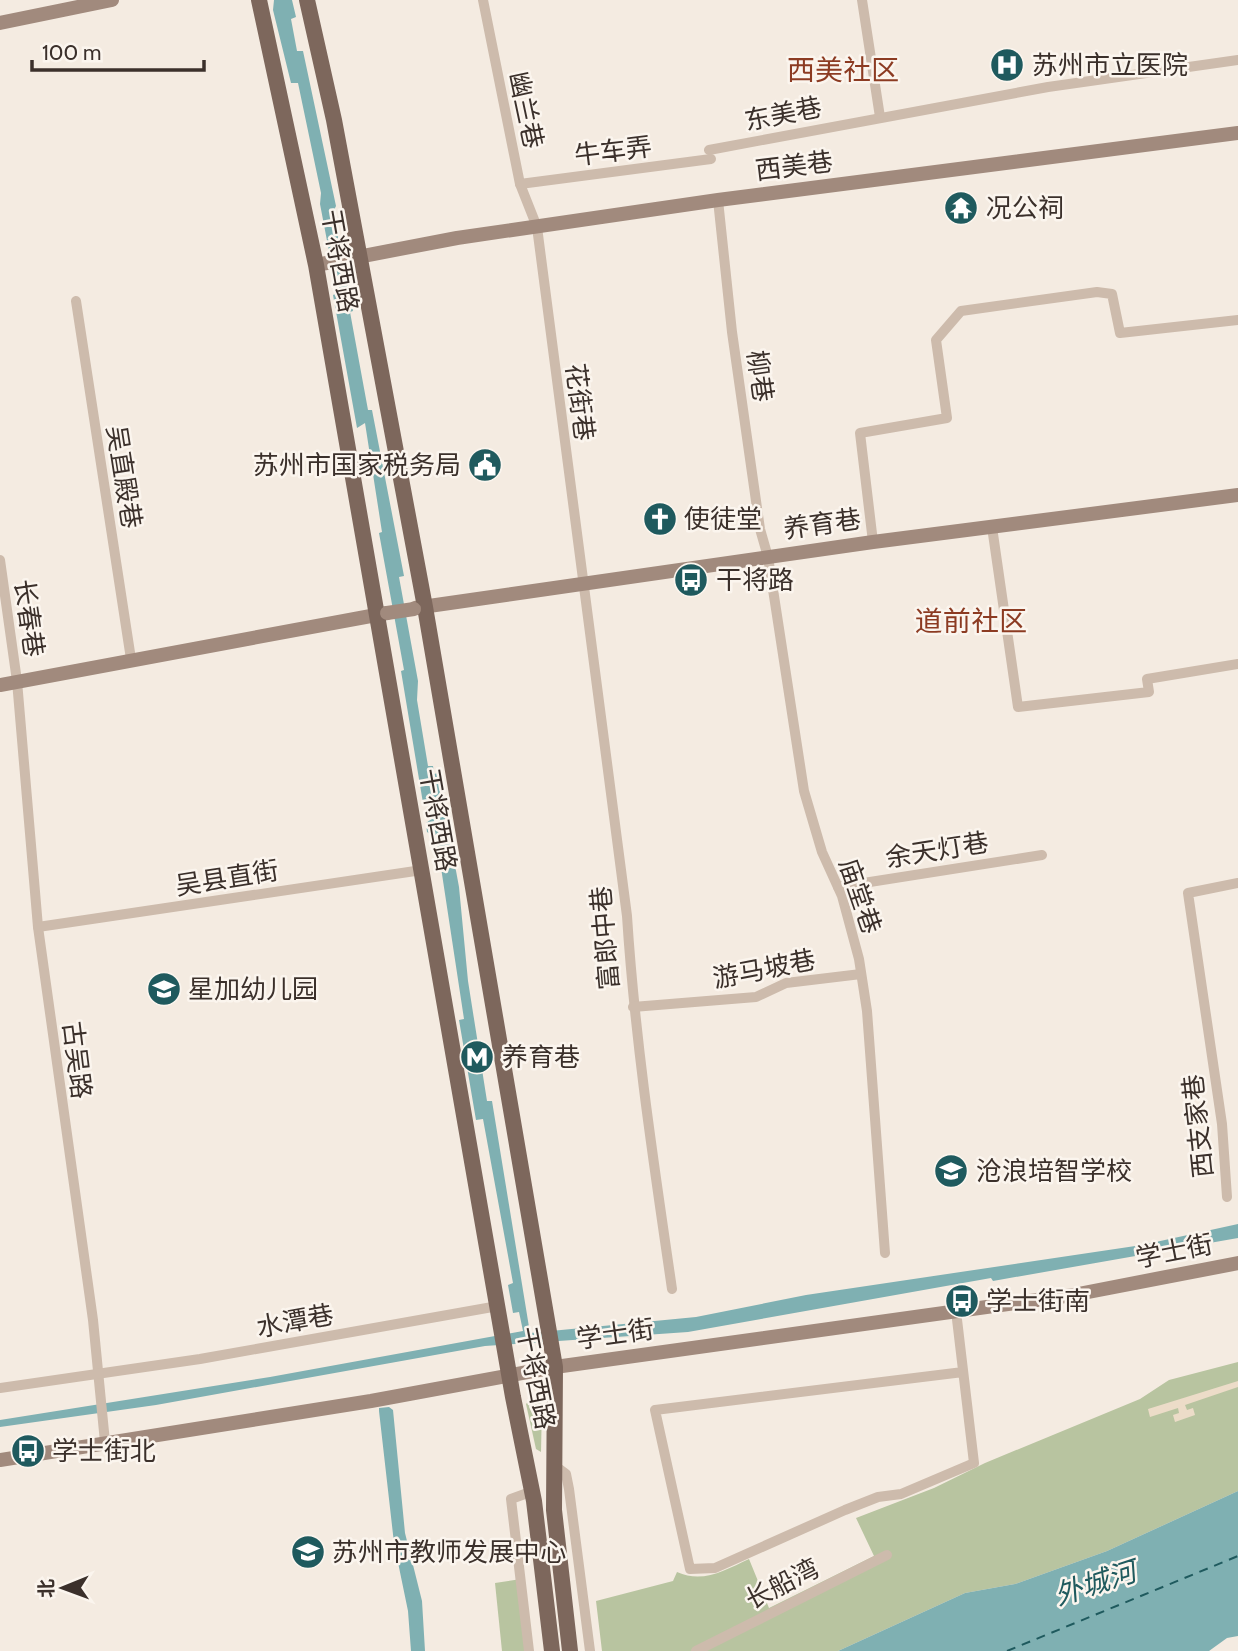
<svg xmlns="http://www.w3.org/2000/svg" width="1238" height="1651" viewBox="0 0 1238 1651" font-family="Cabin,'Noto Sans SC',sans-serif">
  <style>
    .green { fill: #b8c4a0 }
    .plaza { fill: #ecdcc8 }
    .water { fill: #7fb0b2 }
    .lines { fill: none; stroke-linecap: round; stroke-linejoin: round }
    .ferry { stroke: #1f5a5e; stroke-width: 2; stroke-dasharray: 9 7; stroke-linecap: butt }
    .street { stroke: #cdbbac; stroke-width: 10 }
    .secondary { stroke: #a18a7d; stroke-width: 14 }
    .primary { stroke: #7d675c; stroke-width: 16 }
    .secondary-bridge { stroke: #a18a7d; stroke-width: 14 }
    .labels { text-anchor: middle; stroke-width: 5; stroke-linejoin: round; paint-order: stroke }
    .poi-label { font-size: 26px; fill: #3b302b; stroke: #fbf5ee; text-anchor: start }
    .street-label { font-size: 26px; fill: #3b302b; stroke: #fbf5ee }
    .neighbourhood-label { font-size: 28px; fill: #8c3b22; stroke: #fbf5ee }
    .water-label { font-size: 28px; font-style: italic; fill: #1f5a5e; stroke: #fbf5ee }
  </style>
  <rect width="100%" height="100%" fill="#f4ebe1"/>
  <g class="green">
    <path d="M1238 1362V1491L1107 1551 1015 1584 965 1593 838 1651H602L596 1601 673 1581 677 1572C703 1584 725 1570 749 1559L769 1608 874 1556 856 1518 934 1488 985 1463 1140 1399 1169 1380Z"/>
    <path d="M531 1399H538L542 1404 541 1452 536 1449 526 1404Z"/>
    <path d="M521 1579 530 1651H502L495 1583Z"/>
  </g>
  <path class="plaza" d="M1238 1381V1387L1185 1405 1187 1410 1193 1408 1195 1415 1175 1422 1173 1415 1179 1413 1178 1408 1150 1417 1148 1409Z"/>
  <g class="water">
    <path d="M274 0H292L296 17 291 19 297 51H303L336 206 333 212 353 311 350 312 368 410H372L404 576 399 577 418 681 417 700 428 766H433L434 774 438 773 459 887 468 981 487 1101H492L530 1333 696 1317 806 1295 1142 1245 1238 1224V1238L993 1281 991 1278 688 1332 485 1346 156 1405 0 1427V1420L270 1377 523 1331 519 1312 513 1313 508 1285 513 1283 483 1119 476 1120 459 1020 464 1019 440 861 436 838 427 832 426 823 433 818 431 802 423 803 401 671 404 670 379 533 382 532 365 423 357 428 333 295 337 293 320 204 321 193 298 83H291L273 10Z"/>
    <path d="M389 1407 393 1410 405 1533 422 1601 425 1651H411L408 1611 394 1543 379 1411V1408Z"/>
    <path d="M1238 1491V1636L1227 1638 1209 1651H838L965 1593 1015 1584 1107 1551Z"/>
  </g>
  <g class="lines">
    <path class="ferry" d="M1007 1651 1238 1556"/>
    <g class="street">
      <path d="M483 0 520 184 537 227 627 916C635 1041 654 1165 672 1289"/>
      <path d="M862 0 880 117"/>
      <path d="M709 150 1048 87 1238 60"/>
      <path d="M520 184 711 159"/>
      <path d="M718 200 732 332 760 529 768 557 804 791 822 852 842 896 859 959 867 1011 885 1253"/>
      <path d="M76 301 131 659"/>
      <path d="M992 527 1018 707 1149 692 1147 679 1238 664"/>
      <path d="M873 542 860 433 947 418 936 340 961 311 1097 292 1112 294 1120 333 1238 320"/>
      <path d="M0 560 17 681 38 927 93 1320 105 1442"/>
      <path d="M838 887 1042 855"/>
      <path d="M38 927 422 870"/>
      <path d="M633 1007 756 997 786 983 861 974"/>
      <path d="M1227 1197 1222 1124 1188 893 1238 883"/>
      <path d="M956 1311 974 1463 901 1494 878 1497 845 1510 715 1568 690 1569 655 1410 963 1372"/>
      <path d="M0 1388 200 1359 498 1306"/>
      <path d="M554 1465 566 1474 569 1489 590 1651"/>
      <path d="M529 1651 511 1499 533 1491"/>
      <path d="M696 1651 887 1555"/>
    </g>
    <g class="secondary">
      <path d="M0 23 112 0"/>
      <path d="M316 265 457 238 718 200 1238 133"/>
      <path d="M415 608 873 542 1238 495"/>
      <path d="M0 685 387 613"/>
      <path d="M0 1460 371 1401 555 1367 1073 1295 1238 1263"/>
    </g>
    <g class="primary">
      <path d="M259 0 316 265 513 1397 534 1501 552 1651"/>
      <path d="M307 0 334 120 425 607 555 1367 554 1510 570 1651"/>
    </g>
    <path class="secondary-bridge" d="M387 613 414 609"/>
  </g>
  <defs>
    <g id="hospital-disc" transform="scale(1.75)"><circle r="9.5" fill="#1f5a5e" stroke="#fbf5ee"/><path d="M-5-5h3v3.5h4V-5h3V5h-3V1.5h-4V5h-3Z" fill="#fff"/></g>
    <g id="temple-disc" transform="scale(1.75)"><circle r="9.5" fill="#1f5a5e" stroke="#fbf5ee"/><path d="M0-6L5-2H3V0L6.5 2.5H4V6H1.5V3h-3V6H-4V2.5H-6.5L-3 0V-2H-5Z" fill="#fff"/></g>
    <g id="civic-disc" transform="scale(1.75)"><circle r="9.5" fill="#1f5a5e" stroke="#fbf5ee"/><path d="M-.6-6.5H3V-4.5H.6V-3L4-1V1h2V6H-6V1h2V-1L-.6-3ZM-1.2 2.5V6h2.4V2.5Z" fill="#fff"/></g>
    <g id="church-disc" transform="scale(1.75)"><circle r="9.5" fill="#1f5a5e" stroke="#fbf5ee"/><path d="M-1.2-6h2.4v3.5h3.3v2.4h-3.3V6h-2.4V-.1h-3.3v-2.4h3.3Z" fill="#fff"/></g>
    <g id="bus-disc" transform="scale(1.75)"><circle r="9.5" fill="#1f5a5e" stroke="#fbf5ee"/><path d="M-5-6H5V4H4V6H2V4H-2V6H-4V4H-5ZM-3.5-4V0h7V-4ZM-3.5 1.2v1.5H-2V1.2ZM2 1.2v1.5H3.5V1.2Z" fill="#fff"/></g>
    <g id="school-disc" transform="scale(1.75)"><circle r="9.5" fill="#1f5a5e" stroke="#fbf5ee"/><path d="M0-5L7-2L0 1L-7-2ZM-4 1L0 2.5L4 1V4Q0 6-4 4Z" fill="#fff"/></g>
    <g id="metro-disc" transform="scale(1.75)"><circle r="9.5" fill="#1f5a5e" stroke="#fbf5ee"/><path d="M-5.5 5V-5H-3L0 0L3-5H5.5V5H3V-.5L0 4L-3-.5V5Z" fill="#fff"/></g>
    <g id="university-disc" transform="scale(1.75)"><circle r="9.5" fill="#1f5a5e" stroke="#fbf5ee"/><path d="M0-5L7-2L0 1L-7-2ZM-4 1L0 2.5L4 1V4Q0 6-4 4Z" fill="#fff"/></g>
  </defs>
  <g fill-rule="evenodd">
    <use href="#hospital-disc" x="1007" y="65"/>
    <use href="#temple-disc" x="961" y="208"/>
    <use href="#civic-disc" x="485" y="465"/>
    <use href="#church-disc" x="660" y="519"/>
    <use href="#bus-disc" x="691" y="580"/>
    <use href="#school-disc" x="164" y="989"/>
    <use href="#metro-disc" x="477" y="1057"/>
    <use href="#school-disc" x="951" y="1171"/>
    <use href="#bus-disc" x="962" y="1301"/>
    <use href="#bus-disc" x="28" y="1451"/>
    <use href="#university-disc" x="308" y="1552"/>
  </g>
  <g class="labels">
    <g class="poi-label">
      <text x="1032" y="74">苏州市立医院</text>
      <text x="986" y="217">况公祠</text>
      <text x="461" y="474" text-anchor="end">苏州市国家税务局</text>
      <text x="684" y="528">使徒堂</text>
      <text x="716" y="589">干将路</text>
      <text x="188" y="998">星加幼儿园</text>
      <text x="502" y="1066">养育巷</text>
      <text x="976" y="1180">沧浪培智学校</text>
      <text x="986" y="1310">学士街南</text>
      <text x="52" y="1460">学士街北</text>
      <text x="332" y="1561">苏州市教师发展中心</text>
    </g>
    <g class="street-label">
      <text transform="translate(526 110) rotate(78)" y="9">幽兰巷</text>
      <text transform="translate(783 114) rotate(-11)" y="9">东美巷</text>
      <text transform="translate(613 151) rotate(-7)" y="9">牛车弄</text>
      <text transform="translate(794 166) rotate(-7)" y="9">西美巷</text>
      <text transform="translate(340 261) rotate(80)" y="9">干将西路</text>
      <text transform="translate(760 376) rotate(82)" y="9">柳巷</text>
      <text transform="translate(580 402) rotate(83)" y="9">花街巷</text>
      <text transform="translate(124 477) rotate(81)" y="9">吴直殿巷</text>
      <text transform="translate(822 524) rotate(-8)" y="9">养育巷</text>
      <text transform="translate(29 618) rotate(82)" y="9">长春巷</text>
      <text transform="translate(438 820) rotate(80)" y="9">干将西路</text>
      <text transform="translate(937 850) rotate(-9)" y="9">余天灯巷</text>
      <text transform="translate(227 878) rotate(-9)" y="9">吴县直街</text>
      <text transform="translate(860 896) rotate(71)" y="9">庙堂巷</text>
      <text transform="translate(605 938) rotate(-95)" y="9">富郎中巷</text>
      <text transform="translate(764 969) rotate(-11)" y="9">游马坡巷</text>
      <text transform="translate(77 1060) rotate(83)" y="9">古吴路</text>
      <text transform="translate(1198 1126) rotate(-96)" y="9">西支家巷</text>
      <text transform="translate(1174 1251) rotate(-11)" y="9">学士街</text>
      <text transform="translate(295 1321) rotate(-10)" y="9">水潭巷</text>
      <text transform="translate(615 1334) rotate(-8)" y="9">学士街</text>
      <text transform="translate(536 1378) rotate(79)" y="9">干将西路</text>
      <text transform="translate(782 1584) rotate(-27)" y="9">长船湾</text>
    </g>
    <g class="neighbourhood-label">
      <text x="843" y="80">西美社区</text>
      <text x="971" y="631">道前社区</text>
    </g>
    <g class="water-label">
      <text transform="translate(1095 1583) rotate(-18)" y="10">外城河</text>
    </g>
  </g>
  <g transform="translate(63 1588) rotate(269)" stroke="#fbf5ee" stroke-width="5" paint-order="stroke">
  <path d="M0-5L12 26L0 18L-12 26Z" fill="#3b302b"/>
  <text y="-10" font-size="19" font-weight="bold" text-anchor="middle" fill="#3b302b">北</text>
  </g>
  <path d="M32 60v10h172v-10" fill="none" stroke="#3b302b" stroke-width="3.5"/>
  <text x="42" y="60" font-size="21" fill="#3b302b" stroke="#fbf5ee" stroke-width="5" paint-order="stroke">100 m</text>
</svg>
